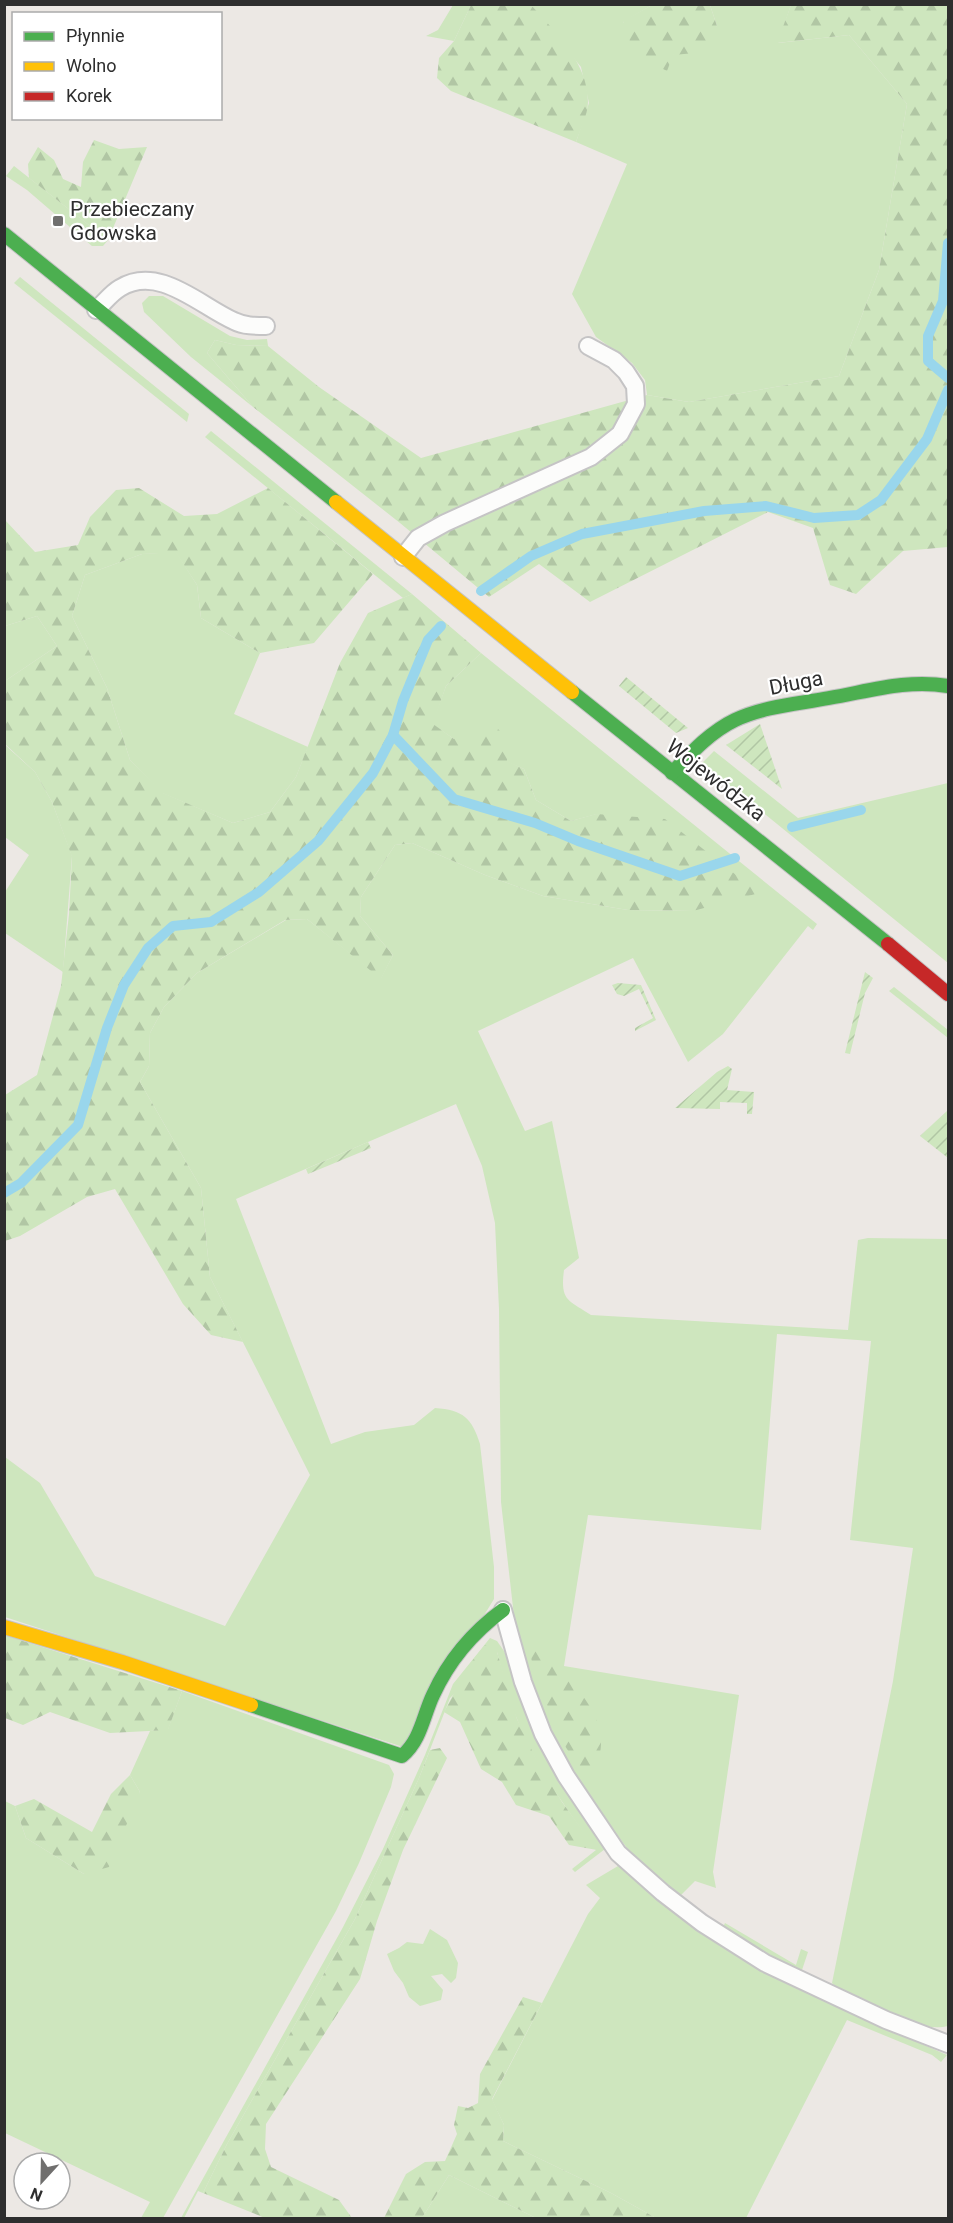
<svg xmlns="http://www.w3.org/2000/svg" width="953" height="2223" viewBox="0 0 953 2223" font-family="Roboto,sans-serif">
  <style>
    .grass { fill: #cee6be }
    .forest { fill: url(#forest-firs) }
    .garden { fill: url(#garden-furrows) }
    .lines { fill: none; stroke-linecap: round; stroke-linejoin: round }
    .stream { stroke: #99d6ec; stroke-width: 10 }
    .lane-casing { stroke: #c5c4c5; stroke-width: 20 }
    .fast-casing { stroke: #c5c4c5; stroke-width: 16 }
    .slow-casing { stroke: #c5c4c5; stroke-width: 16 }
    .jam-casing { stroke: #c5c4c5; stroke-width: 16 }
    .lane { stroke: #fcfcfb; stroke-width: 16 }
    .fast { stroke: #4caf50; stroke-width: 14 }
    .slow { stroke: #ffc107; stroke-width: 14 }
    .jam { stroke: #c62828; stroke-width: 14 }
    .poi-dot { fill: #706f6e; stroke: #fff; stroke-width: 2 }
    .labels { text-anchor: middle; stroke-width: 4.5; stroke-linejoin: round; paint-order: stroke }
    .poi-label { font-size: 21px; fill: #2e2e2e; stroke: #fff; text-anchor: start }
    .street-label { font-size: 21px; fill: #2e2e2e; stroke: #fff }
  </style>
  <defs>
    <pattern id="forest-firs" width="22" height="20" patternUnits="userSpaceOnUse" patternTransform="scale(1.5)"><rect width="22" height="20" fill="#cee6be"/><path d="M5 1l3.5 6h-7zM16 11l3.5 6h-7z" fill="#b1c6a4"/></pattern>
    <pattern id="garden-furrows" width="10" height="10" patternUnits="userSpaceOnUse" patternTransform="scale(1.5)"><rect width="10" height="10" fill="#cee6be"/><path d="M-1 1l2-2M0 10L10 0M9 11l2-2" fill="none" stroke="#b1c6a4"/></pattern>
  </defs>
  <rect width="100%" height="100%" fill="#ece8e4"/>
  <g class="grass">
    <path d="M453 5H471L454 41 426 36 438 30Z"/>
    <path d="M531 5H652L623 22 673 55 717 26 710 5H791L778 43 849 35 907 104 879 270 839 376 689 402 647 395 645 380 632 363 596 337 572 294 627 164 576 142 589 103 581 67Z"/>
    <path d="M14 166 108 240 103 246H92L27 190 6 176Z"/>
    <path d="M20 277 189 414 187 422 14 283Z"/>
    <path d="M149 296H163L230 336 247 340 267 339 268 346 236 345 215 340 207 353 253 407 191 357 144 312 142 303Z"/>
    <path d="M211 431 412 594 403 598 205 437Z"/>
    <path d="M176 552 197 585 201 618 260 653 234 714 308 747 296 777 270 812 233 823 162 793 130 760 107 688 72 616 85 575 142 554Z"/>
    <path d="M37 616 57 646 5 681V626Z"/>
    <path d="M481 653 817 924 813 930 808 926 723 1034 688 1062 633 958 478 1031 525 1131 552 1121 579 1258 564 1270C560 1301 568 1300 591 1315L848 1330 858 1240 868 1238 948 1239V2026C918 2034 866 2002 838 1989L832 1983 893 1681 913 1548 850 1540 871 1341 777 1334 761 1530 588 1515 564 1666 739 1695 713 1872 716 1888 695 1881 680 1896 645 1867 627 1848 597 1808 559 1747 529 1676 515 1625 501 1502 499 1309 495 1223 482 1166 456 1104 236 1199 331 1444 365 1432 414 1425 435 1408C463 1410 472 1418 480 1444L494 1567V1599L403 1747 5 1617V1457L40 1483 95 1576 225 1626 310 1475 210 1277 201 1188 140 1082 149 1066 150 1033 164 1007 197 973 286 920 307 919 381 978 393 955 360 916 361 897 395 845 412 843 485 875 543 896 628 910 693 911 597 814 571 821 536 800 524 769 454 739 432 724 446 686Z"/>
    <path d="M4 744 35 772 52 802 72 856 63 972 5 933V892L29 855 5 837Z"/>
    <path d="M714 751 798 818 948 783V963L702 763Z"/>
    <path d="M894 987 948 1030V1038L889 991Z"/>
    <path d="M490 1638 497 1641 504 1651 552 1768 605 1849 575 1872 572 1869 596 1850C567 1809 535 1767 517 1719 508 1698 503 1674 497 1652L450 1698 419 1778 355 1919 227 2144 203 2193 198 2191 184 2218H181L342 1929 383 1849 425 1755 453 1684Z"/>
    <path d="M182 1691 389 1765 394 1774 391 1787 359 1863 336 1911 163 2218H141L150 2202 5 2133V1801L15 1806 26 1838 84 1874 140 1792 130 1775 150 1731 168 1729Z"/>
    <path d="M618 1866 764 1972 848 2012 947 2055 941 2062 932 2055 847 2020 746 2218H656L611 2193 503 2141 504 2125 492 2100 588 1914 600 1898 586 1885Z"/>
    <path d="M725 1923 796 1965 801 1949 808 1952 802 1970 798 1971 757 1949 723 1927Z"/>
    <path d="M430 1929 447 1940 458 1963 456 1978 451 1983 442 1974 431 1976 443 1990 441 2000 420 2006 409 1997 403 1983 394 1971 387 1954 399 1948 407 1942 423 1944Z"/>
    <path d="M449 2175 536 2218H422Z"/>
  </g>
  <g class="forest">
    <path d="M471 5H531C555 32 588 62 588 102 588 114 580 130 576 142L451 91 437 78 439 58 454 41Z"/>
    <path d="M652 5H710L717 26 706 52 673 55 667 71 634 54 623 21Z"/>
    <path d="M791 5H948V547L903 551 856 594 830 585 813 528 768 512 590 602 539 564 489 597 400 523 253 407 207 353 215 340 236 345 268 346 319 387 421 458 647 395 689 402 839 376 879 270 907 104 849 35 777 43Z"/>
    <path d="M94 140 119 149 147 147 108 240 29 178 28 164 38 147 54 160 63 179 81 187 83 162Z"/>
    <path d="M139 488 184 516 217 514 268 488 373 574 314 643 260 653 201 618 197 585 176 553 142 554 85 575 72 616 107 688 130 760 163 793 233 823 270 812 296 777 340 663 368 613 412 594 481 653 446 686 433 724 454 739 494 725 509 740 507 761 524 769 536 800 571 821 596 814 665 819 759 893 693 911 628 910 543 896 485 875 412 843 395 845 361 897 360 916 393 955 381 979 307 919 285 920 197 973 164 1007 150 1033 149 1066 140 1082 201 1188 210 1277 243 1342 211 1335 183 1304 115 1189 87 1197 20 1236 5 1241V1095L37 1075 61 986 69 914 72 857 52 802 35 772 5 744V681L57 646 37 616 5 626V520L35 552 78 545 90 517 116 490Z"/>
    <path d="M4 1635 182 1691 168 1730 110 1733 50 1712 23 1725 5 1718Z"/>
    <path d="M527 1637C556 1668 613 1710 599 1758 597 1764 590 1771 585 1776L561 1740 534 1672Z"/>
    <path d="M485 1645 497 1652 517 1719 535 1757 562 1802 597 1850 569 1845 549 1816 516 1805 502 1782 481 1769 460 1722 444 1712 469 1665Z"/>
    <path d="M440 1748 447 1758 403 1850 377 1921 360 1979 266 2124 265 2149 271 2167 339 2200 352 2218H265L203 2193 227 2144 355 1919 419 1778 430 1750Z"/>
    <path d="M130 1775 140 1792 109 1867 84 1874 26 1838 15 1806 34 1799 92 1832 111 1794Z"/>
    <path d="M523 1997 542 2003 492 2099 504 2125 503 2141 611 2193 656 2218H536L449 2175 422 2218H384L406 2174 425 2162 445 2161 457 2134 454 2125 458 2106 468 2108 478 2103 480 2074Z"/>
  </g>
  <g class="garden">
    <path d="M626 677 688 728 676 733 619 686Z"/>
    <path d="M760 724 782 789 726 745Z"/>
    <path d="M865 972 873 978 865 993 850 1054 845 1053Z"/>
    <path d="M618 983 641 985 656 1020 635 1031V1028L653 1018 639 989 624 996 617 994 612 985Z"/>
    <path d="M728 1066 732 1069 727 1090 754 1092 752 1114H747V1103L720 1102V1109L675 1108 717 1072Z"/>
    <path d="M948 1110V1158L920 1136Z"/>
    <path d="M368 1142 371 1148 308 1174 306 1169Z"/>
  </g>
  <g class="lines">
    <g class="stream">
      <path d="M948 243 943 301 928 336V361L948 378"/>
      <path d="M481 591 531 556 582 534 704 511 766 506 814 518 858 515 881 500 927 439 948 390"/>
      <path d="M393 735 454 799 535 823 578 841 680 876 735 858"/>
      <path d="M792 827 861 810"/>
      <path d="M4 1193 21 1183 78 1125 107 1028 124 985 148 948 173 926 211 922 259 892 318 841 373 773 393 735 403 701 428 640 441 626"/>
    </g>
    <g class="lane-casing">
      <g id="lane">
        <path d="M96 310C104 303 111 293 120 288 159 264 200 306 234 321 244 326 255 326 266 326"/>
        <path d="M403 557 418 538 445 523 591 457 620 434 636 404 635 386 626 372 614 360 588 346"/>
        <path d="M503 1610 523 1682 543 1734 566 1776 618 1853 663 1893 702 1923 765 1963 886 2020 948 2044"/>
      </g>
    </g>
    <g class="fast-casing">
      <g id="fast">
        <path d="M4 234 336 502"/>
        <path d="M572 692 888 944"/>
        <path d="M672 773C691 753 710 732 735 720 765 706 798 704 829 698 870 691 907 679 948 686"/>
        <path d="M251 1705 402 1756C421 1740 423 1716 433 1695 449 1660 473 1632 503 1610"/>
      </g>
    </g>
    <g class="slow-casing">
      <g id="slow">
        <path d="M336 502 572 692"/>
        <path d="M4 1627 122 1662 251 1705"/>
      </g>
    </g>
    <g class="jam-casing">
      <path id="jam" d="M888 944 948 994"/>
    </g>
    <use href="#lane" class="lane"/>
    <use href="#fast" class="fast"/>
    <use href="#slow" class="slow"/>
    <use href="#jam" class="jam"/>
  </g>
  <rect class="poi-dot" x="52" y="215" width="12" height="12" rx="3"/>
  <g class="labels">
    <g class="poi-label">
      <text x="70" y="216">Przebieczany<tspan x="70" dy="24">Gdowska</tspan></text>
    </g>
    <g class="street-label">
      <text transform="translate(796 683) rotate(-11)" y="7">Długa</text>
      <text transform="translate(716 780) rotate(38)" y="7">Wojewódzka</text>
    </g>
  </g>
  <rect width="953" height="2223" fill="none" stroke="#2e2e2e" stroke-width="12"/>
  <rect x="12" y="12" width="210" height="108" fill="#ffffff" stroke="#ababab" stroke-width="1.5"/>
  <rect x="24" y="32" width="30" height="9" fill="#4caf50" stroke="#ababab" stroke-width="1.5"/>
  <text x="66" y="42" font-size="18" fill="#2e2e2e">Płynnie</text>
  <rect x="24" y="62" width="30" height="9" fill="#ffc107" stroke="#ababab" stroke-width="1.5"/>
  <text x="66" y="72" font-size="18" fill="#2e2e2e">Wolno</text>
  <rect x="24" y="92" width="30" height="9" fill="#c62828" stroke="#ababab" stroke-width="1.5"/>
  <text x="66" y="102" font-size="18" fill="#2e2e2e">Korek</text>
  <g transform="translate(42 2181) rotate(202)"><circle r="28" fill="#ffffff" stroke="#ababab" stroke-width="1.5"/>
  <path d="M0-4.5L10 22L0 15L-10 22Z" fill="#706f6e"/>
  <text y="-9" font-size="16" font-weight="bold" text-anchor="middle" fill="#2e2e2e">N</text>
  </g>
</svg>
